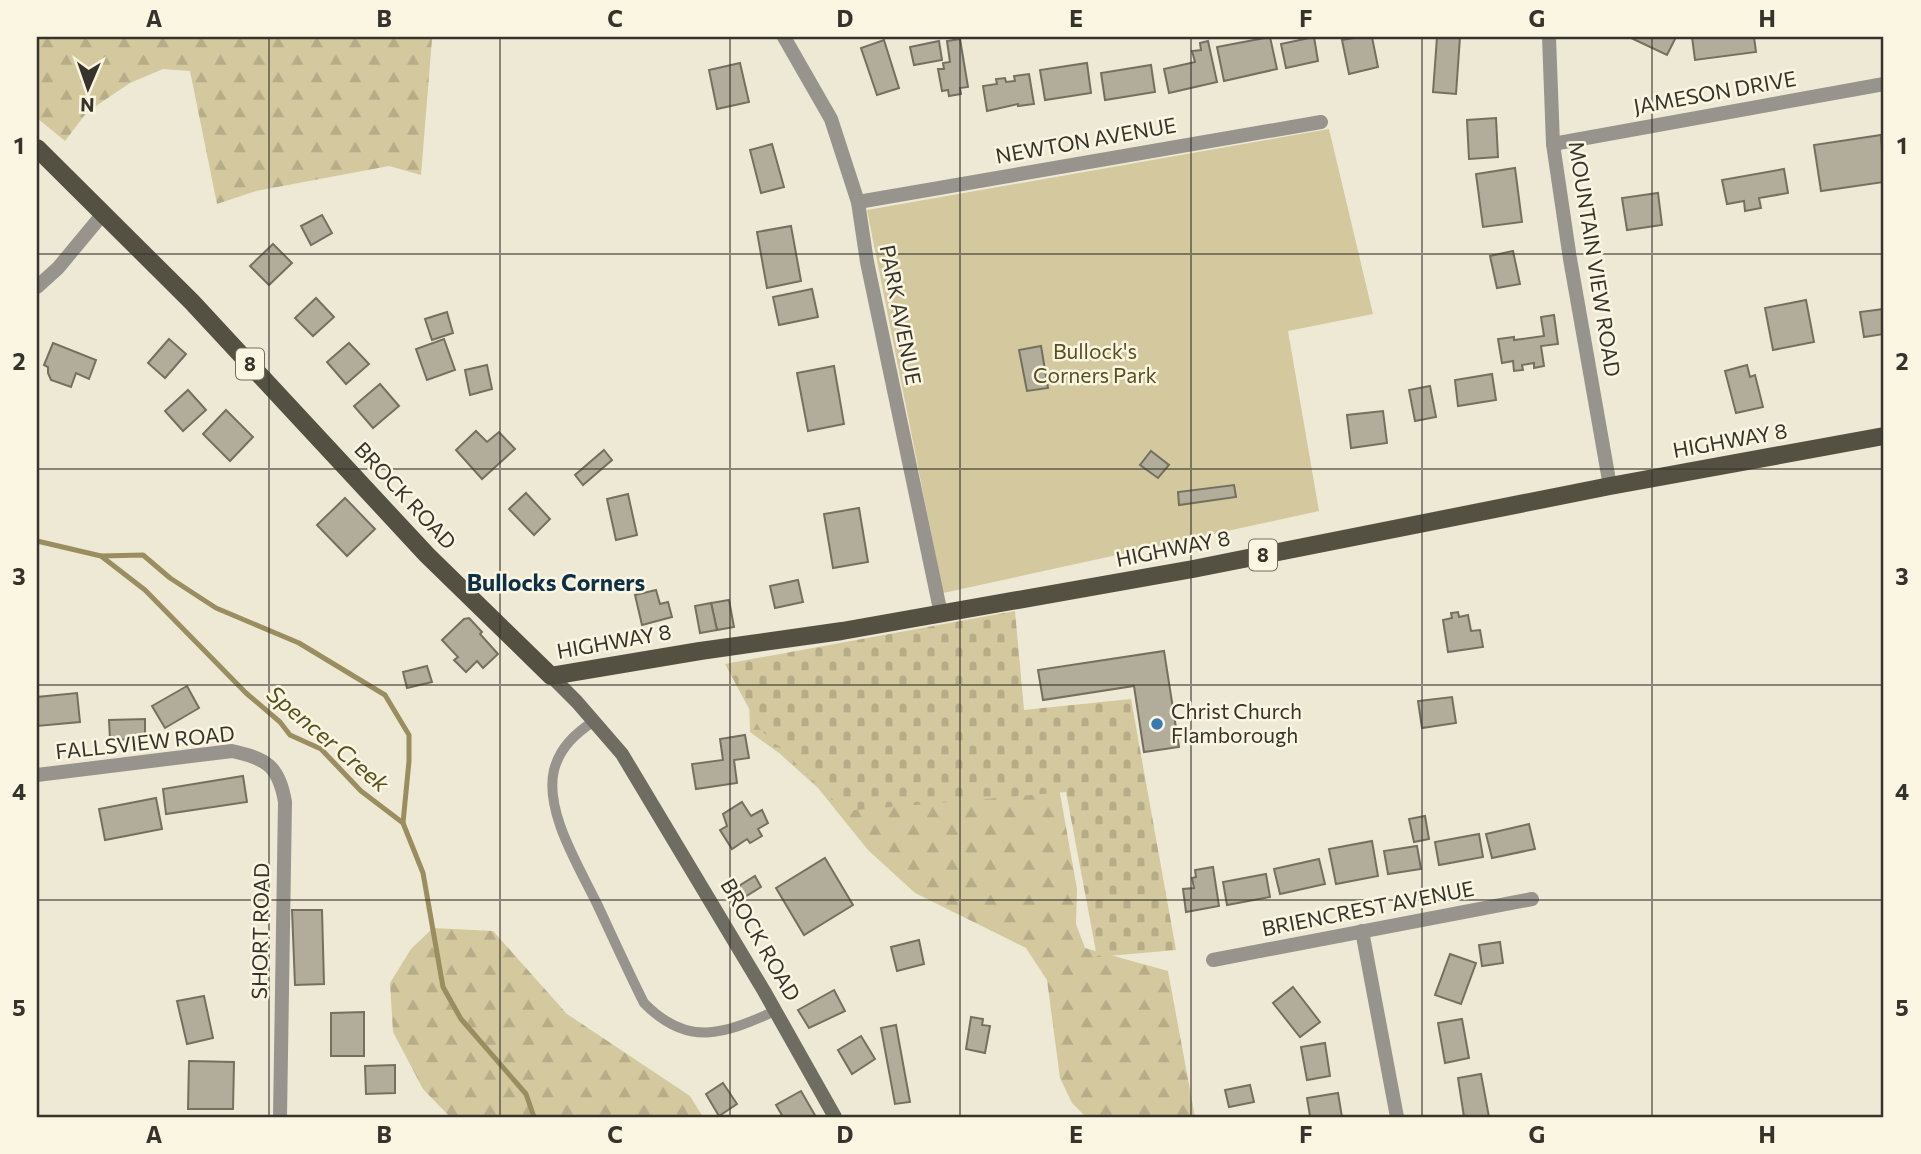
<svg xmlns="http://www.w3.org/2000/svg" width="1921" height="1154" viewBox="0 0 1921 1154" font-family="Commissioner,sans-serif">
  <style>
    .green { fill: #d3c89e }
    .forest { fill: url(#forest-firs) }
    .cemetery { fill: url(#cemetery-stones) }
    .lines { fill: none; stroke-linecap: round; stroke-linejoin: round }
    .stream { stroke: #9a8d60; stroke-width: 5 }
    .building { fill: #b2ad9b; stroke: #74705f; stroke-width: 2 }
    .service { stroke: #96948c; stroke-width: 10 }
    .minor { stroke: #96948c; stroke-width: 14 }
    .secondary { stroke: #6f6c61; stroke-width: 14 }
    .primary { stroke: #545042; stroke-width: 18 }
    .grid { fill: none; stroke: #35332b; stroke-width: 2; stroke-opacity: 0.55 }
    .poi-dot { fill: #367bb1; stroke: #fbf6e2; stroke-width: 2.5 }
    .labels { text-anchor: middle; stroke-width: 5; stroke-linejoin: round; paint-order: stroke }
    .shield { fill: #fbf6e2; stroke: #706e62; stroke-width: 2 }
    .shield-label { font-size: 19px; font-weight: bold; fill: #35332b }
    .street-label { font-size: 21px; fill: #35332b; stroke: #fbf6e2 }
    .park-label { font-size: 21px; fill: #5a4e1e; stroke: #fbf6e2 }
    .poi-label { font-size: 21px; fill: #35332b; stroke: #fbf6e2; text-anchor: start }
    .neighbourhood-label { font-size: 23px; font-weight: bold; fill: #0d2f48; stroke: #fbf6e2 }
    .water-label { font-size: 23px; font-style: italic; fill: #5a4e1f; stroke: #fbf6e2 }
    .neatline { fill: none; stroke: #35332b; stroke-width: 2.5 }
    .grid-label { font-size: 23px; text-anchor: middle; font-weight: bold; fill: #35332b }
  </style>
  <defs>
    <pattern id="forest-firs" width="22" height="20" patternUnits="userSpaceOnUse" patternTransform="scale(1.75)"><rect width="22" height="20" fill="#d3c89e"/><path d="M5 1l3.5 6h-7zM16 11l3.5 6h-7z" fill="#b6ac88"/></pattern>
    <pattern id="cemetery-stones" width="16" height="16" patternUnits="userSpaceOnUse" patternTransform="scale(1.75)"><rect width="16" height="16" fill="#d3c89e"/><path d="M2 7V4a2 2 0 0 1 4 0v3zM10 15v-3a2 2 0 0 1 4 0v3z" fill="#b6ac88"/></pattern>
  </defs>
  <rect width="100%" height="100%" fill="#eee9d5"/>
  <path class="green" d="M1329 129 1373 314 1288 331 1319 511 943 593 867 210Z"/>
  <g class="forest">
    <path d="M37 37H456L432 39 421 175 389 166 256 191 217 204 190 71 163 69 130 83 87 112 65 141 37 118Z"/>
    <path d="M749 699 1053 754 1077 889 1076 924 1085 948 1168 971 1195 1117H1086L1072 1103 1060 1078 1047 980 1026 948 915 893 868 850 818 788 779 753 750 732Z"/>
    <path d="M433 928 493 931 567 1014 690 1096 703 1117H450L423 1089 393 1032 390 983 411 949Z"/>
  </g>
  <path class="cemetery" d="M1015 611 1024 710 1131 699 1176 950 1097 957 1066 792 845 811 760 729 725 664Z"/>
  <g class="lines">
    <g class="stream">
      <path d="M37 541 101 556 145 590 246 693 280 722 290 735 321 749 361 791 403 823 423 873 443 987 461 1019 526 1094 534 1117"/>
      <path d="M101 556 143 555 170 578 216 608 299 643 385 695 409 735V761L403 823"/>
    </g>
  </g>
  <g class="building">
    <path d="M1270 37 1277 69 1224 81 1217 47Z"/>
    <path d="M1314 37 1318 61 1286 68 1281 44Z"/>
    <path d="M1359 37H1372L1378 67 1349 74 1342 40Z"/>
    <path d="M1437 37H1460L1456 94 1433 92Z"/>
    <path d="M1629 37H1676L1667 55Z"/>
    <path d="M1692 37H1754L1756 52 1695 60Z"/>
    <path d="M960 39 968 87 960 88 961 94 949 96 948 90 942 91 938 69H944L943 63 950 62 947 41Z"/>
    <path d="M884 40 899 88 877 95 861 48Z"/>
    <path d="M939 41 942 60 914 65 910 47Z"/>
    <path d="M1208 41 1217 82 1169 93 1164 69 1195 62 1192 51 1201 50 1200 43Z"/>
    <path d="M740 63 749 102 717 109 709 70Z"/>
    <path d="M1087 63 1091 93 1045 100 1040 70Z"/>
    <path d="M1151 65 1155 92 1105 100 1101 73Z"/>
    <path d="M1029 74 1034 104 1018 106V104L987 111 983 86 997 84 996 79 1005 78 1006 82 1015 81 1014 76Z"/>
    <path d="M1496 118 1498 157 1469 159 1467 120Z"/>
    <path d="M1881 135 1884 182 1821 191 1814 145Z"/>
    <path d="M772 144 784 187 761 193 750 150Z"/>
    <path d="M1515 168 1522 222 1483 227 1476 174Z"/>
    <path d="M1784 169 1788 193 1759 198 1761 208 1745 211 1744 201 1727 204 1722 180Z"/>
    <path d="M1658 193 1662 225 1627 230 1622 198Z"/>
    <path d="M322 215 332 233 311 245 301 226Z"/>
    <path d="M791 226 801 281 767 288 757 232Z"/>
    <path d="M273 244 292 263 269 285 250 266Z"/>
    <path d="M1513 251 1520 284 1497 288 1490 256Z"/>
    <path d="M812 289 818 317 779 325 773 297Z"/>
    <path d="M316 298 334 317 313 336 295 318Z"/>
    <path d="M1806 300 1814 342 1773 350 1765 308Z"/>
    <path d="M1884 309V334L1864 337 1860 312Z"/>
    <path d="M447 312 453 333 432 340 425 319Z"/>
    <path d="M1554 315 1558 344 1541 346 1544 366 1534 368V363L1522 365 1523 370 1514 371 1513 361 1502 363 1498 339 1514 337V340L1544 336 1541 317Z"/>
    <path d="M169 339 186 354 165 378 148 363Z"/>
    <path d="M444 339 455 370 427 380 416 349Z"/>
    <path d="M53 343 96 360 89 379 76 373 71 387 51 380 48 373V367L44 365Z"/>
    <path d="M349 343 369 364 346 384 327 362Z"/>
    <path d="M1041 346 1048 388 1027 391 1019 350Z"/>
    <path d="M487 365 492 389 470 395 465 370Z"/>
    <path d="M1747 365 1750 377 1755 375 1763 407 1736 413 1725 371Z"/>
    <path d="M834 366 844 424 808 431 797 373Z"/>
    <path d="M1492 374 1496 400 1458 406 1455 380Z"/>
    <path d="M380 384 399 406 373 428 354 406Z"/>
    <path d="M1430 386 1436 417 1415 421 1409 390Z"/>
    <path d="M188 390 206 410 183 431 165 411Z"/>
    <path d="M226 410 253 437 230 461 203 434Z"/>
    <path d="M1383 411 1387 443 1351 448 1347 415Z"/>
    <path d="M476 431 487 442 499 432 515 449 482 479 456 450Z"/>
    <path d="M604 450 612 460 583 485 575 475Z"/>
    <path d="M1151 451 1169 465 1158 478 1140 465Z"/>
    <path d="M1234 485 1236 497 1179 505 1178 492Z"/>
    <path d="M526 493 550 519 534 535 509 509Z"/>
    <path d="M628 494 637 535 616 540 607 499Z"/>
    <path d="M345 498 375 529 347 556 317 525Z"/>
    <path d="M859 508 868 562 833 568 824 514Z"/>
    <path d="M798 580 803 602 775 608 770 586Z"/>
    <path d="M656 590 660 604 668 602 672 617 642 625 635 595Z"/>
    <path d="M729 600 734 627 717 630 711 603Z"/>
    <path d="M711 603 717 630 700 633 695 606Z"/>
    <path d="M1458 612 1459 617 1468 615 1471 631 1480 630 1483 647 1448 652 1443 620 1452 618 1451 613Z"/>
    <path d="M469 618 482 632 480 634 498 654 483 668 477 661 466 672 454 660 458 657 442 640 464 619Z"/>
    <path d="M1164 651 1179 747 1144 752 1134 686 1043 700 1038 670Z"/>
    <path d="M427 666 432 682 407 688 403 672Z"/>
    <path d="M187 686 199 708 165 728 152 706Z"/>
    <path d="M77 693 80 722 37 726V697Z"/>
    <path d="M1452 697 1456 723 1422 728 1418 701Z"/>
    <path d="M145 719V739L110 740 109 720Z"/>
    <path d="M745 735 749 758 734 760 737 783 696 789 692 764 723 760 720 739Z"/>
    <path d="M243 776 247 802 166 814 163 789Z"/>
    <path d="M156 798 162 829 105 840 99 809Z"/>
    <path d="M742 802 751 816 762 810 768 823 758 829 762 836 750 843 747 839 732 849 720 830 727 826 723 814Z"/>
    <path d="M1425 816 1429 839 1414 842 1409 819Z"/>
    <path d="M1529 824 1535 849 1492 858 1486 834Z"/>
    <path d="M1479 834 1483 857 1439 865 1435 842Z"/>
    <path d="M1372 841 1378 876 1336 884 1329 849Z"/>
    <path d="M1417 846 1421 869 1388 874 1384 851Z"/>
    <path d="M825 858 853 905 804 935 776 888Z"/>
    <path d="M1319 859 1325 884 1280 894 1274 869Z"/>
    <path d="M1213 867 1219 906 1186 912 1183 889 1194 888 1192 878 1196 877 1195 870Z"/>
    <path d="M1266 874 1270 897 1227 905 1223 882Z"/>
    <path d="M755 876 761 887 735 903 729 892Z"/>
    <path d="M292 910H322L324 984 295 985Z"/>
    <path d="M919 940 924 964 897 971 891 947Z"/>
    <path d="M1500 942 1503 963 1482 966 1479 945Z"/>
    <path d="M1450 954 1476 963 1461 1004 1435 995Z"/>
    <path d="M1293 987 1320 1022 1300 1037 1273 1003Z"/>
    <path d="M834 990 845 1011 809 1028 798 1010Z"/>
    <path d="M204 996 213 1038 187 1044 177 1001Z"/>
    <path d="M364 1012V1056H331V1013Z"/>
    <path d="M971 1017 983 1019 982 1025 990 1026 985 1053 966 1049Z"/>
    <path d="M1462 1019 1469 1058 1445 1063 1438 1023Z"/>
    <path d="M896 1025 910 1102 895 1104 881 1028Z"/>
    <path d="M861 1036 875 1059 852 1074 838 1050Z"/>
    <path d="M1325 1043 1330 1076 1307 1080 1301 1047Z"/>
    <path d="M189 1061 234 1062 233 1109H188Z"/>
    <path d="M395 1065V1093L366 1094 365 1066Z"/>
    <path d="M1481 1074 1489 1117H1464L1458 1078Z"/>
    <path d="M723 1083 737 1104 719 1116 706 1094Z"/>
    <path d="M1250 1085 1254 1102 1229 1107 1225 1090Z"/>
    <path d="M801 1091 816 1117H783L776 1105Z"/>
    <path d="M1338 1093 1342 1117 1310 1116 1307 1098Z"/>
  </g>
  <g class="lines">
    <path class="service" d="M594 721C576 733 560 747 554 770 544 812 580 868 598 906 613 938 628 971 644 1003 688 1048 724 1034 775 1011"/>
    <g class="minor">
      <path d="M784 37 831 119 858 202 867 262 941 614"/>
      <path d="M1549 37 1553 144 1570 259 1610 486"/>
      <path d="M1553 144 1884 84"/>
      <path d="M858 202 1321 122"/>
      <path d="M37 287 58 268 102 215"/>
      <path d="M37 775 232 751C266 758 279 766 285 802L280 1117"/>
      <path d="M1362 931 1397 1117"/>
      <path d="M1213 960 1532 899"/>
    </g>
    <path class="secondary" d="M551 676 577 702 622 754 764 991 835 1117"/>
    <path class="primary" d="M37 148 192 302 427 555 551 676 700 651 842 631 1193 569 1610 486 1884 436"/>
  </g>
  <path class="grid" d="M269 37V1117M500 37V1117M730 37V1117M960 37V1117M1191 37V1117M1422 37V1117M1652 37V1117M37 254H1884M37 469H1884M37 685H1884M37 900H1884"/>
  <circle class="poi-dot" cx="1157" cy="724" r="7"/>
  <g class="labels">
    <g class="shield">
      <rect x="236" y="348.5" width="28" height="31" rx="5"/>
      <rect x="1249" y="539.5" width="28" height="31" rx="5"/>
    </g>
    <g class="shield-label">
      <text x="250" y="371">8</text>
      <text x="1263" y="562">8</text>
    </g>
    <g class="street-label">
      <text transform="translate(1715 93) rotate(-10)" y="7">JAMESON DRIVE</text>
      <text transform="translate(1086 141) rotate(-10)" y="7">NEWTON AVENUE</text>
      <text transform="translate(1594 259) rotate(81)" y="7">MOUNTAIN VIEW ROAD</text>
      <text transform="translate(900 315) rotate(79)" y="7">PARK AVENUE</text>
      <text transform="translate(1730 441) rotate(-10)" y="7">HIGHWAY 8</text>
      <text transform="translate(405 496) rotate(47)" y="7">BROCK ROAD</text>
      <text transform="translate(1173 549) rotate(-11)" y="7">HIGHWAY 8</text>
      <text transform="translate(614 642) rotate(-10)" y="7">HIGHWAY 8</text>
      <text transform="translate(145 743) rotate(-6)" y="7">FALLSVIEW ROAD</text>
      <text transform="translate(1368 909) rotate(-11)" y="7">BRIENCREST AVENUE</text>
      <text transform="translate(261 931) rotate(-89)" y="7">SHORT ROAD</text>
      <text transform="translate(760 940) rotate(60)" y="7">BROCK ROAD</text>
    </g>
    <g class="park-label">
      <text x="1095" y="359">Bullock's<tspan x="1095" dy="24">Corners Park</tspan></text>
    </g>
    <g class="poi-label">
      <text x="1171" y="719">Christ Church<tspan x="1171" dy="24">Flamborough</tspan></text>
    </g>
    <g class="neighbourhood-label">
      <text x="556" y="591">Bullocks Corners</text>
    </g>
    <g class="water-label">
      <text transform="translate(328 739) rotate(40)" y="8">Spencer Creek</text>
    </g>
  </g>
  <rect width="1921" height="1154" fill="none" stroke="#fbf6e2" stroke-width="77"/>
  <g transform="translate(88 88) rotate(182)" stroke="#fbf6e2" stroke-width="5" paint-order="stroke">
  <path d="M0-5L12 26L0 18L-12 26Z" fill="#35332b"/>
  <text y="-10" font-size="19" font-weight="bold" text-anchor="middle" fill="#35332b">N</text>
  </g>
  <rect x="38" y="38" width="1844" height="1078" class="neatline"/>
  <g class="grid-label">
    <text x="154" y="27">A</text>
    <text x="384" y="27">B</text>
    <text x="615" y="27">C</text>
    <text x="845" y="27">D</text>
    <text x="1076" y="27">E</text>
    <text x="1306" y="27">F</text>
    <text x="1537" y="27">G</text>
    <text x="1767" y="27">H</text>
    <text x="19" y="154">1</text>
    <text x="1902" y="154">1</text>
    <text x="19" y="370">2</text>
    <text x="1902" y="370">2</text>
    <text x="19" y="585">3</text>
    <text x="1902" y="585">3</text>
    <text x="19" y="800">4</text>
    <text x="1902" y="800">4</text>
    <text x="19" y="1016">5</text>
    <text x="1902" y="1016">5</text>
    <text x="154" y="1143">A</text>
    <text x="384" y="1143">B</text>
    <text x="615" y="1143">C</text>
    <text x="845" y="1143">D</text>
    <text x="1076" y="1143">E</text>
    <text x="1306" y="1143">F</text>
    <text x="1537" y="1143">G</text>
    <text x="1767" y="1143">H</text>
  </g>
</svg>
